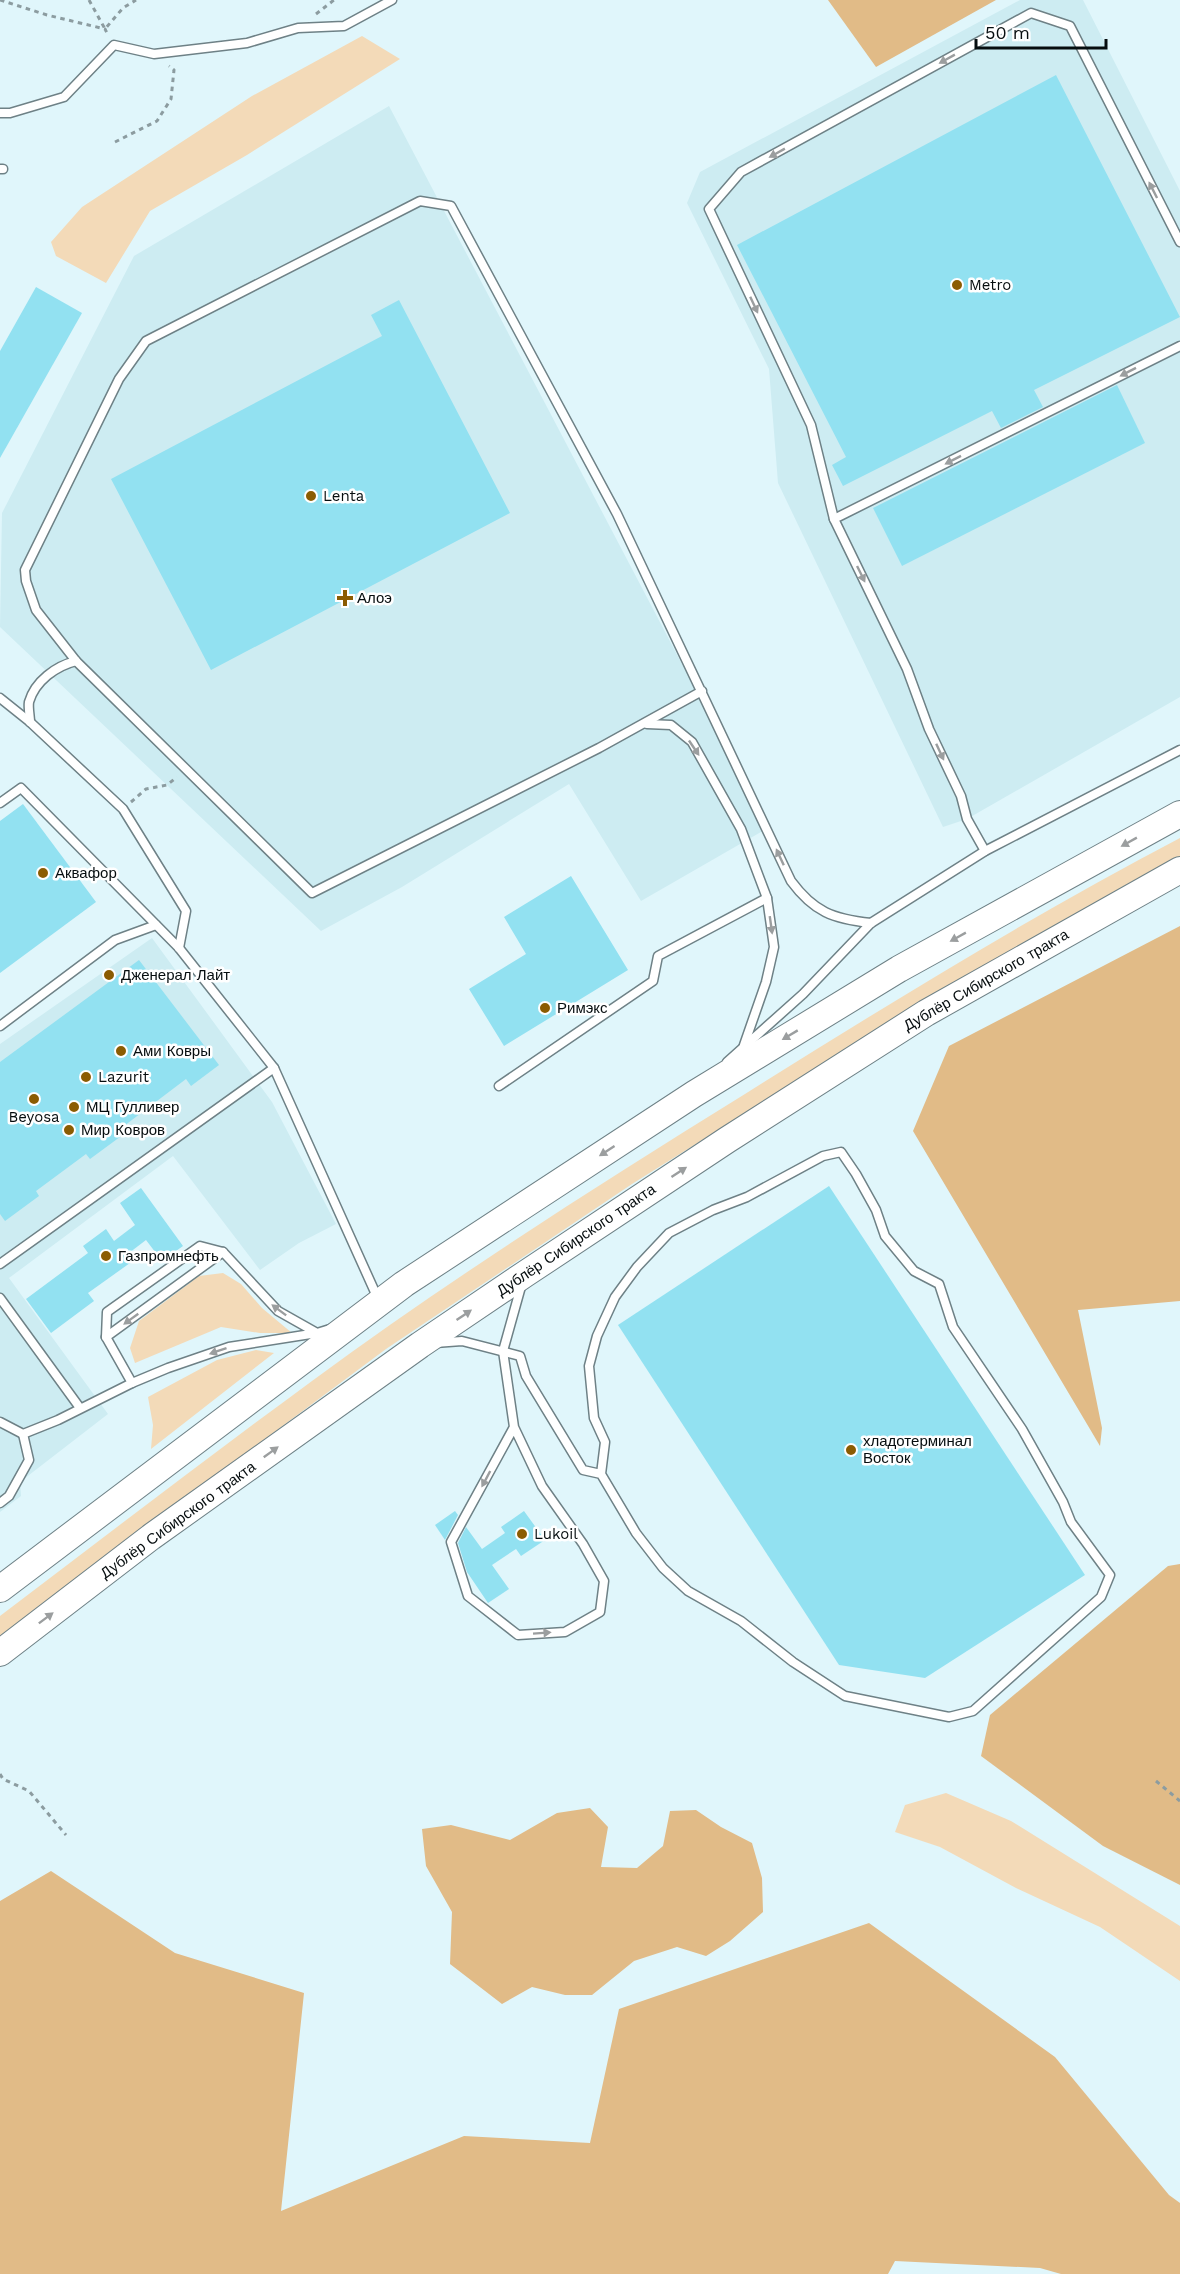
<svg xmlns="http://www.w3.org/2000/svg" width="1180" height="2274" viewBox="0 0 1180 2274" font-family="'Work Sans',sans-serif">
  <style>
    .built { fill: #cdecf2 }
    .green { fill: #f3dab8 }
    .forest { fill: #e1bb87 }
    .building { fill: #92e1f1 }
    .lines { fill: none; stroke-linecap: round; stroke-linejoin: round }
    .service-casing { stroke: #6e8186; stroke-width: 11 }
    .primary-casing { stroke: #6e8186; stroke-width: 28 }
    .path { stroke: #8c9ca0; stroke-width: 3; stroke-dasharray: 4.5 4.5; stroke-linecap: butt }
    .service { stroke: #fff; stroke-width: 8 }
    .primary { stroke: #fff; stroke-width: 26 }
    .oneway { fill: #9b9e9f }
    .poi-dot { fill: #8b5c02; stroke: #fff; stroke-width: 2 }
    .labels { text-anchor: middle; stroke-width: 5; stroke-linejoin: round; paint-order: stroke }
    .poi-label { font-size: 15px; fill: #060d0f; stroke: #fff; text-anchor: start }
    .street-label { font-size: 15px; fill: #060d0f; stroke: #fff }
  </style>
  <rect width="100%" height="100%" fill="#e0f6fb"/>
  <g class="built">
    <path d="M1020 0H1083L1180 191V697L967 819 943 827 778 483 769 369 687 203 700 172Z"/>
    <path d="M389 106 768 828 641 901 569 784 402 887 321 931 0 627 2 513 134 256Z"/>
    <path d="M152 938 272 1102 336 1224 299 1243 260 1270 173 1156 9 1278 108 1414 20 1482 21 1496 0 1512V1044Z"/>
  </g>
  <g class="green">
    <path d="M362 36 400 59 247 155 150 211 106 283 56 256 51 242 82 207 252 96Z"/>
    <path d="M1180 838V858L809 1073 632 1184 386 1349 0 1636V1616C104 1537 207 1458 312 1381 452 1278 598 1185 745 1094 887 1005 1031 916 1180 838Z"/>
    <path d="M223 1273 241 1284 262 1308 292 1333H260L221 1327 135 1363 130 1348 139 1321 199 1276Z"/>
    <path d="M256 1350 274 1353 151 1449 153 1425 148 1397 217 1360Z"/>
    <path d="M946 1793 1011 1821 1180 1926V1981L1100 1927 1016 1888 940 1847 895 1832 905 1805Z"/>
  </g>
  <g class="forest">
    <path d="M828 0H996L876 67Z"/>
    <path d="M1180 926V1301L1078 1310 1102 1428 1100 1446 913 1131 949 1046Z"/>
    <path d="M1180 1564V1885L1103 1846 981 1756 990 1715 1168 1566Z"/>
    <path d="M590 1808 608 1827 601 1867 637 1868 663 1846 670 1811 696 1810 721 1827 752 1843 762 1878 763 1912 730 1941 706 1956 677 1947 634 1961 592 1995H565L532 1987 502 2004 450 1964 452 1912 426 1866 422 1829 451 1825 510 1840 557 1813Z"/>
    <path d="M51 1871 175 1953 304 1993 281 2211 464 2136 590 2143 619 2009 869 1923 1055 2057 1169 2195 1180 2203V2274H1061L1040 2268 895 2261 888 2274H0V1901Z"/>
  </g>
  <g class="building">
    <path d="M1056 75 1180 317 1034 390 1043 407 1001 428 992 411 843 486 832 465 846 457 737 245Z"/>
    <path d="M36 287 82 313 0 458V351Z"/>
    <path d="M399 300 510 513 211 670 111 479 382 336 371 315Z"/>
    <path d="M1117 385 1145 443 902 566 873 508Z"/>
    <path d="M23 804 96 902 0 973V821Z"/>
    <path d="M571 876 628 970 504 1046 469 989 526 954 504 917Z"/>
    <path d="M139 960 219 1065 191 1086 186 1079 120 1129 124 1134 90 1159 86 1154 36 1191 39 1196 5 1221 0 1214V1062Z"/>
    <path d="M829 1186 1085 1575 925 1678 839 1665 618 1325Z"/>
    <path d="M141 1188 183 1246 162 1261 146 1240 125 1256 130 1263 88 1293 94 1301 51 1333 26 1299 88 1253 83 1246 106 1229 114 1241 135 1225 120 1203Z"/>
    <path d="M455 1511 458 1515 445 1540 435 1525Z"/>
    <path d="M524 1511 545 1540 521 1556 516 1549 492 1565 509 1589 488 1603 467 1572 458 1543 466 1527 482 1549 505 1533 501 1527Z"/>
  </g>
  <g class="lines">
    <g class="service-casing">
      <g id="service">
        <path d="M0 113H10L64 97 114 45 154 54 247 43 298 28 344 26 392 0"/>
        <path d="M0 169H3"/>
        <path d="M834 519 811 425 709 209 741 172 1031 13 1070 26 1180 242"/>
        <path d="M702 691 599 748 312 893 76 661 36 610 26 581 25 570 119 379 146 341 420 201 451 206 617 514 791 881C814 912 833 919 871 923"/>
        <path d="M0 698 30 722 123 809 186 911 179 948"/>
        <path d="M30 722C30 716 28 708 29 702 35 681 56 666 76 661"/>
        <path d="M647 724 671 725 692 742 741 829 767 898 774 947 766 982 744 1045"/>
        <path d="M0 803 21 788 179 948 274 1068 379 1301"/>
        <path d="M985 851 967 819 961 796 929 729 907 669 834 519 1180 346"/>
        <path d="M0 1026 115 940 156 925"/>
        <path d="M727 1062 803 994 871 923 985 851 1180 750"/>
        <path d="M499 1086 653 981 658 956 767 898"/>
        <path d="M0 1264 274 1068"/>
        <path d="M0 1298 80 1408"/>
        <path d="M106 1337 107 1312 200 1246 223 1252"/>
        <path d="M435 1343 462 1341 520 1356 526 1376 583 1470 601 1474 636 1533 663 1568 688 1591 741 1621 793 1662 845 1696 949 1717 973 1711 1101 1597 1110 1575 1071 1522 1063 1502 1022 1429 953 1327 939 1284 914 1271 885 1236 876 1210 856 1174 841 1152 823 1156 747 1197 713 1210 669 1233 637 1267 615 1297 597 1336 589 1366 594 1418 605 1442 601 1474"/>
        <path d="M132 1383 106 1337 223 1252 278 1311 317 1333 330 1329"/>
        <path d="M0 1422 23 1434 58 1420 132 1383 168 1368 229 1347 317 1333"/>
        <path d="M514 1427 451 1542 468 1596 518 1635 565 1632 600 1612 604 1581 583 1544 542 1486 514 1427 503 1351 522 1283"/>
        <path d="M0 1503 9 1496 29 1460 23 1434"/>
      </g>
    </g>
    <g class="primary-casing">
      <g id="primary">
        <path d="M0 1589 404 1284 694 1094 899 969 1180 814"/>
        <path d="M0 1653 151 1537 420 1345 525 1274 727 1140 926 1013 1180 870"/>
      </g>
    </g>
    <g class="path">
      <path d="M0 0 47 15 105 29 108 35"/>
      <path d="M89 0 105 29 123 8 136 0"/>
      <path d="M316 14 334 0"/>
      <path d="M115 142 157 121 171 99 174 70 169 66"/>
      <path d="M131 802 146 789 167 785 177 777"/>
      <path d="M0 1774 3 1779 29 1791 66 1835"/>
      <path d="M1156 1781 1180 1801"/>
    </g>
    <use href="#service" class="service"/>
    <use href="#primary" class="primary"/>
  </g>
  <defs><path id="oneway-solid" d="M-6-.8H1V-3.2L6.5 0L1 3.2V.8H-6Z" transform="scale(1.5)"/></defs>
  <g class="oneway">
    <use href="#oneway-solid" transform="translate(947 59) rotate(151)"/>
    <use href="#oneway-solid" transform="translate(777 153) rotate(151)"/>
    <use href="#oneway-solid" transform="translate(1153 190) rotate(-117)"/>
    <use href="#oneway-solid" transform="translate(754 305) rotate(65)"/>
    <use href="#oneway-solid" transform="translate(1128 372) rotate(153)"/>
    <use href="#oneway-solid" transform="translate(953 460) rotate(153)"/>
    <use href="#oneway-solid" transform="translate(861 574) rotate(64)"/>
    <use href="#oneway-solid" transform="translate(694 748) rotate(56)"/>
    <use href="#oneway-solid" transform="translate(940 752) rotate(65)"/>
    <use href="#oneway-solid" transform="translate(1129 842) rotate(151)"/>
    <use href="#oneway-solid" transform="translate(780 857) rotate(-115)"/>
    <use href="#oneway-solid" transform="translate(771 925) rotate(82)"/>
    <use href="#oneway-solid" transform="translate(958 937) rotate(151)"/>
    <use href="#oneway-solid" transform="translate(790 1035) rotate(149)"/>
    <use href="#oneway-solid" transform="translate(607 1151) rotate(147)"/>
    <use href="#oneway-solid" transform="translate(679 1172) rotate(-33)"/>
    <use href="#oneway-solid" transform="translate(279 1310) rotate(-143)"/>
    <use href="#oneway-solid" transform="translate(464 1315) rotate(-34)"/>
    <use href="#oneway-solid" transform="translate(131 1319) rotate(144)"/>
    <use href="#oneway-solid" transform="translate(218 1351) rotate(161)"/>
    <use href="#oneway-solid" transform="translate(271 1452) rotate(-36)"/>
    <use href="#oneway-solid" transform="translate(486 1479) rotate(118)"/>
    <use href="#oneway-solid" transform="translate(46 1618) rotate(-37)"/>
    <use href="#oneway-solid" transform="translate(542 1633) rotate(-4)"/>
  </g>
  <g class="poi-dot">
    <circle cx="957" cy="285" r="6"/>
    <circle cx="311" cy="496" r="6"/>
    <path d="M342 589h6v6h6v6h-6v6h-6v-6h-6v-6h6z"/>
    <circle cx="43" cy="873" r="6"/>
    <circle cx="109" cy="975" r="6"/>
    <circle cx="545" cy="1008" r="6"/>
    <circle cx="121" cy="1051" r="6"/>
    <circle cx="86" cy="1077" r="6"/>
    <circle cx="34" cy="1099" r="6"/>
    <circle cx="74" cy="1107" r="6"/>
    <circle cx="69" cy="1130" r="6"/>
    <circle cx="106" cy="1256" r="6"/>
    <circle cx="851" cy="1450" r="6"/>
    <circle cx="522" cy="1534" r="6"/>
  </g>
  <g class="labels">
    <g class="poi-label">
      <text x="969" y="290">Metro</text>
      <text x="323" y="501">Lenta</text>
      <text x="357" y="603">Алоэ</text>
      <text x="55" y="878">Аквафор</text>
      <text x="121" y="980">Дженерал Лайт</text>
      <text x="557" y="1013">Римэкс</text>
      <text x="133" y="1056">Ами Ковры</text>
      <text x="98" y="1082">Lazurit</text>
      <text x="86" y="1112">МЦ Гулливер</text>
      <text x="34" y="1122" text-anchor="middle">Beyosa</text>
      <text x="81" y="1135">Мир Ковров</text>
      <text x="118" y="1261">Газпромнефть</text>
      <text x="863" y="1446">хладотерминал<tspan x="863" dy="17">Восток</tspan></text>
      <text x="534" y="1539">Lukoil</text>
    </g>
    <g class="street-label">
      <text transform="translate(986 980) rotate(-30)" y="5">Дублёр Сибирского тракта</text>
      <text transform="translate(576 1240) rotate(-34)" y="5">Дублёр Сибирского тракта</text>
      <text transform="translate(178 1520) rotate(-36)" y="5">Дублёр Сибирского тракта</text>
    </g>
  </g>
  <path d="M976 39v9h130v-9" fill="none" stroke="#060d0f" stroke-width="3"/>
  <text x="985" y="39" font-size="18" fill="#060d0f" stroke="#ffffff" stroke-width="4.5" paint-order="stroke">50 m</text>
</svg>
